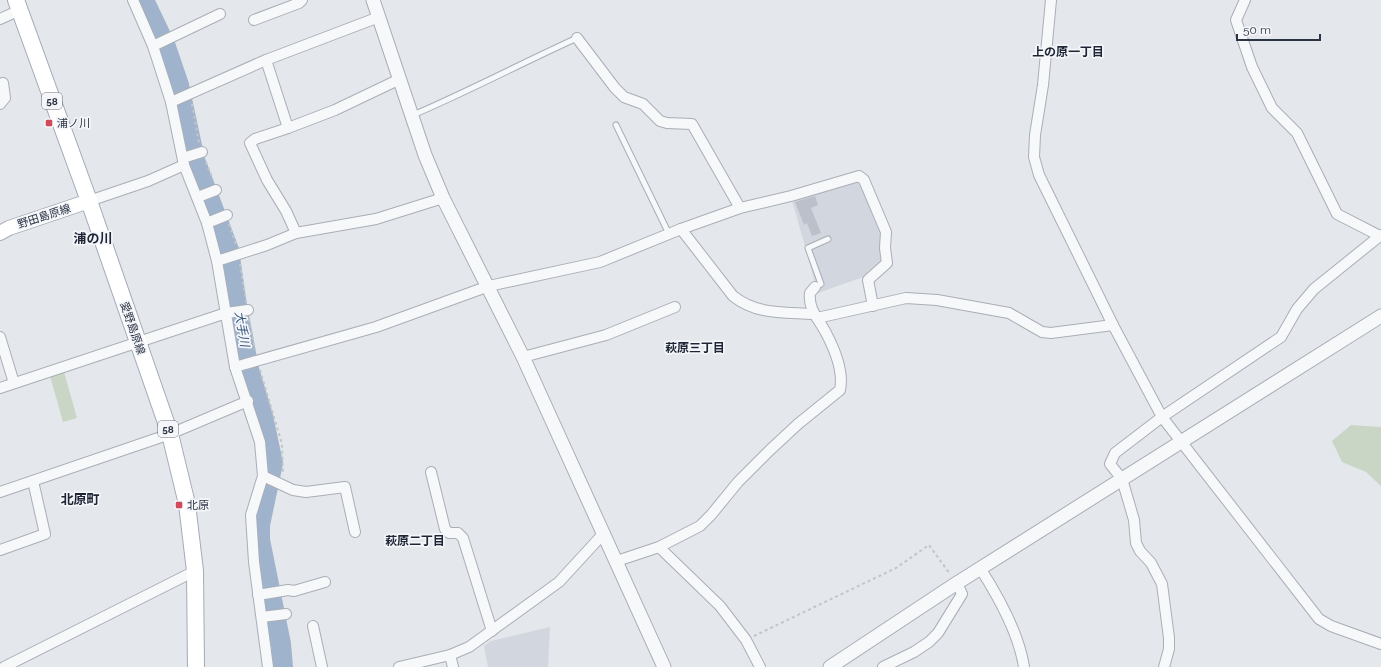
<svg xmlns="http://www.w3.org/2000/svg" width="1381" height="667" viewBox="0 0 1381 667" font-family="Raleway,'Noto Sans JP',sans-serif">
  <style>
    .built { fill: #d2d6de }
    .green { fill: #c9d6c5 }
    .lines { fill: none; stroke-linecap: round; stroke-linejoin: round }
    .river { stroke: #9fb4cc; stroke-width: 20 }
    .building { fill: #bbc0ca }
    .service-casing { stroke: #a9aeb7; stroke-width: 7 }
    .minor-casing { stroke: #a9aeb7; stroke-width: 12 }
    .tertiary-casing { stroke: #a9aeb7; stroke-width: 15 }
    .secondary-casing { stroke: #a9aeb7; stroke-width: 16 }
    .primary-casing { stroke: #a3abb8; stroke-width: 18 }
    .path { stroke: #c2c5cb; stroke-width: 2; stroke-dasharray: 3 3; stroke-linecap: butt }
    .service { stroke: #f7f8fa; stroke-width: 5 }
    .minor { stroke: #f7f8fa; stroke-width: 10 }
    .tertiary { stroke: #f7f8fa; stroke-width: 13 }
    .secondary { stroke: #fff; stroke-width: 14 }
    .primary { stroke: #fff; stroke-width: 16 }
    .poi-dot { fill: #d1495b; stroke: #f4f6f9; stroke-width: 1.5 }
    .labels { text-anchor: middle; stroke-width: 3.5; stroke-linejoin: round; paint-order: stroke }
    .shield { fill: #f4f6f9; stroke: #676e7b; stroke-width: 1 }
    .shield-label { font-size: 10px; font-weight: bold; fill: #2b3445 }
    .poi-label { font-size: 11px; fill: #2b3445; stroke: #f4f6f9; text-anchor: start }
    .street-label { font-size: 11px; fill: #2b3445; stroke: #f4f6f9 }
    .neighbourhood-label { font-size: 12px; font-weight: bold; fill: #1d2536; stroke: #f4f6f9 }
    .water-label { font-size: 12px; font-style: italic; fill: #34527a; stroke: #f4f6f9 }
    .quarter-label { font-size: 13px; font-weight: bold; fill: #1d2536; stroke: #f4f6f9 }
  </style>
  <rect width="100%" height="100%" fill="#e4e7ec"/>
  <g class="built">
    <path d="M859 181 883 236 882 265 863 277 818 293 792 200Z"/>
    <path d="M550 627 548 667H488L484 646 491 641Z"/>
  </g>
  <g class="green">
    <path d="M64 372 77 418 63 422 50 376Z"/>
    <path d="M1351 425 1381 427V486L1366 472 1342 462 1332 441Z"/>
  </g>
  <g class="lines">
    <path class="river" d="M144 0 165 44 179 85 195 160 229 250 237 306 249 369 263 416 273 463 260 525V540L281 644 283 667"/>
  </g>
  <path class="building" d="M815 196 818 205 811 208 821 233 812 236 807 223 804 225 795 202Z"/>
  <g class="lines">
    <g class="service-casing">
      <g id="service">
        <path d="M413 115C469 91 522 63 577 38"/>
        <path d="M616 125 669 234"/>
        <path d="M815 287 821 284 808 248 828 239"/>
      </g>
    </g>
    <g class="minor-casing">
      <g id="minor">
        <path d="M133 0 153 46 171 102 184 165 207 223 217 261 235 367 260 442 263 476 251 515 254 562 268 667"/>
        <path d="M1051 0 1043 85 1035 135 1034 157 1039 175 1113 325 1162 417 1319 619 1331 626 1381 644"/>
        <path d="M1245 0 1236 20 1252 67 1272 108 1297 133 1337 214 1380 236"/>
        <path d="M0 19 20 10"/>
        <path d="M254 20 299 3 302 0"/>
        <path d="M577 38 615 88 624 97 643 104 660 121 667 123 692 124 740 208"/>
        <path d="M153 46 220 14"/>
        <path d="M266 60 288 128 335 110 400 79"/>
        <path d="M171 102 266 60 379 17"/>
        <path d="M0 104 5 98 3 83"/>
        <path d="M288 128 255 139 250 143 267 180 286 211 296 233"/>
        <path d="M183 158 202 152"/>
        <path d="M198 197 216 190"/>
        <path d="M89 201 148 181 184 165"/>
        <path d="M207 223 227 215"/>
        <path d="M681 229 733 296C757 315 783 312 813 314"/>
        <path d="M217 261 267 245 296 233 376 219 443 198"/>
        <path d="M817 318 906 298 937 300 1009 313 1042 332 1051 333 1113 325"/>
        <path d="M0 337 14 383"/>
        <path d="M523 357 606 335 675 307"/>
        <path d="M235 367 376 327 489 286 600 262 681 229 740 208 791 196 859 176 864 180 886 232 885 248 887 263 868 280 873 306"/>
        <path d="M0 388 226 313 248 310"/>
        <path d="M431 472 445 529 449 533H458L463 538 492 631"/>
        <path d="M263 476 293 490 306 492 345 487 355 532"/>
        <path d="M0 492 170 434 248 401"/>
        <path d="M659 547 720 606 746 640 760 667"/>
        <path d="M0 550 45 534 33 481"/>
        <path d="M617 561 659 547 700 526 711 515 738 482 770 450 798 424 840 390C844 371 835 350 826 333 819 319 808 310 810 293L815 287"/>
        <path d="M980 568C998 596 1019 634 1024 667"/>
        <path d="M258 595 288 590 294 591 325 582"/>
        <path d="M262 617 286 614"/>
        <path d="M313 626 322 667"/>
        <path d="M450 655 453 667"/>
        <path d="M4 667 195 571"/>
        <path d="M399 667 450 655 469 647 559 582 604 533"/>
        <path d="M883 667 914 652 929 642 938 633 962 594 957 583"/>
        <path d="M1164 667 1169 649V638L1162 584 1151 563 1140 551 1136 543 1134 520 1122 479 1110 464 1115 453 1162 417 1281 337 1297 309 1314 289 1381 235"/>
      </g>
    </g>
    <g class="tertiary-casing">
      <g id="tertiary">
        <path d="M373 0 425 155 443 198 523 357 664 667"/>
        <path d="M830 667 957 583 1381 316"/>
      </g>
    </g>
    <g class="secondary-casing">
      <path id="secondary" d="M0 233 9 228 89 201"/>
    </g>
    <g class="primary-casing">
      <path id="primary" d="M16 0 89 201 170 434 187 504 195 571 196 667"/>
    </g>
    <g class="path">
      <path d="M192 104 199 143"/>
      <path d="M206 162 213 180"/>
      <path d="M229 224 236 244"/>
      <path d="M240 264 246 301"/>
      <path d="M249 319 255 350"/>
      <path d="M260 370 282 444 283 475"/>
      <path d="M754 636 896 568 929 545 950 574"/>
    </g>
    <use href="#service" class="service"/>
    <use href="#minor" class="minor"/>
    <use href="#tertiary" class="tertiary"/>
    <use href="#secondary" class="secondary"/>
    <use href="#primary" class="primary"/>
  </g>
  <g class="poi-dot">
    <rect x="45" y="119" width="8" height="8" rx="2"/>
    <rect x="175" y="501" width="8" height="8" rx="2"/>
  </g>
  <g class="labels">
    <g class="shield">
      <rect x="42" y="93" width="20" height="16" rx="3"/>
      <rect x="158" y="421" width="20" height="16" rx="3"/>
    </g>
    <g class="shield-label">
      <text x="52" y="105">58</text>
      <text x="168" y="433">58</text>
    </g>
    <g class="poi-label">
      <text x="57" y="127">浦ノ川</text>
      <text x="187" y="509">北原</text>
    </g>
    <g class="street-label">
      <text transform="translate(44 216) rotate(-18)" y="4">野田島原線</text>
      <text transform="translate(133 328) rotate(71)" y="4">愛野島原線</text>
    </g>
    <g class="neighbourhood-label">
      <text x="1068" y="56">上の原一丁目</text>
      <text x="695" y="352">萩原三丁目</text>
      <text x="415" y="545">萩原二丁目</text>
    </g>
    <g class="water-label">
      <text transform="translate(242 329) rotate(80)" y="4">大手川</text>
    </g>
    <g class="quarter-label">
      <text x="93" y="243">浦の川</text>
      <text x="80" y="504">北原町</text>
    </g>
  </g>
  <path d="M1237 34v6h83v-6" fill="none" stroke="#2b3445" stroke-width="2"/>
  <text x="1243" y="34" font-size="12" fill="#2b3445" stroke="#f4f6f9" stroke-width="3" paint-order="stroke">50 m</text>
</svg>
